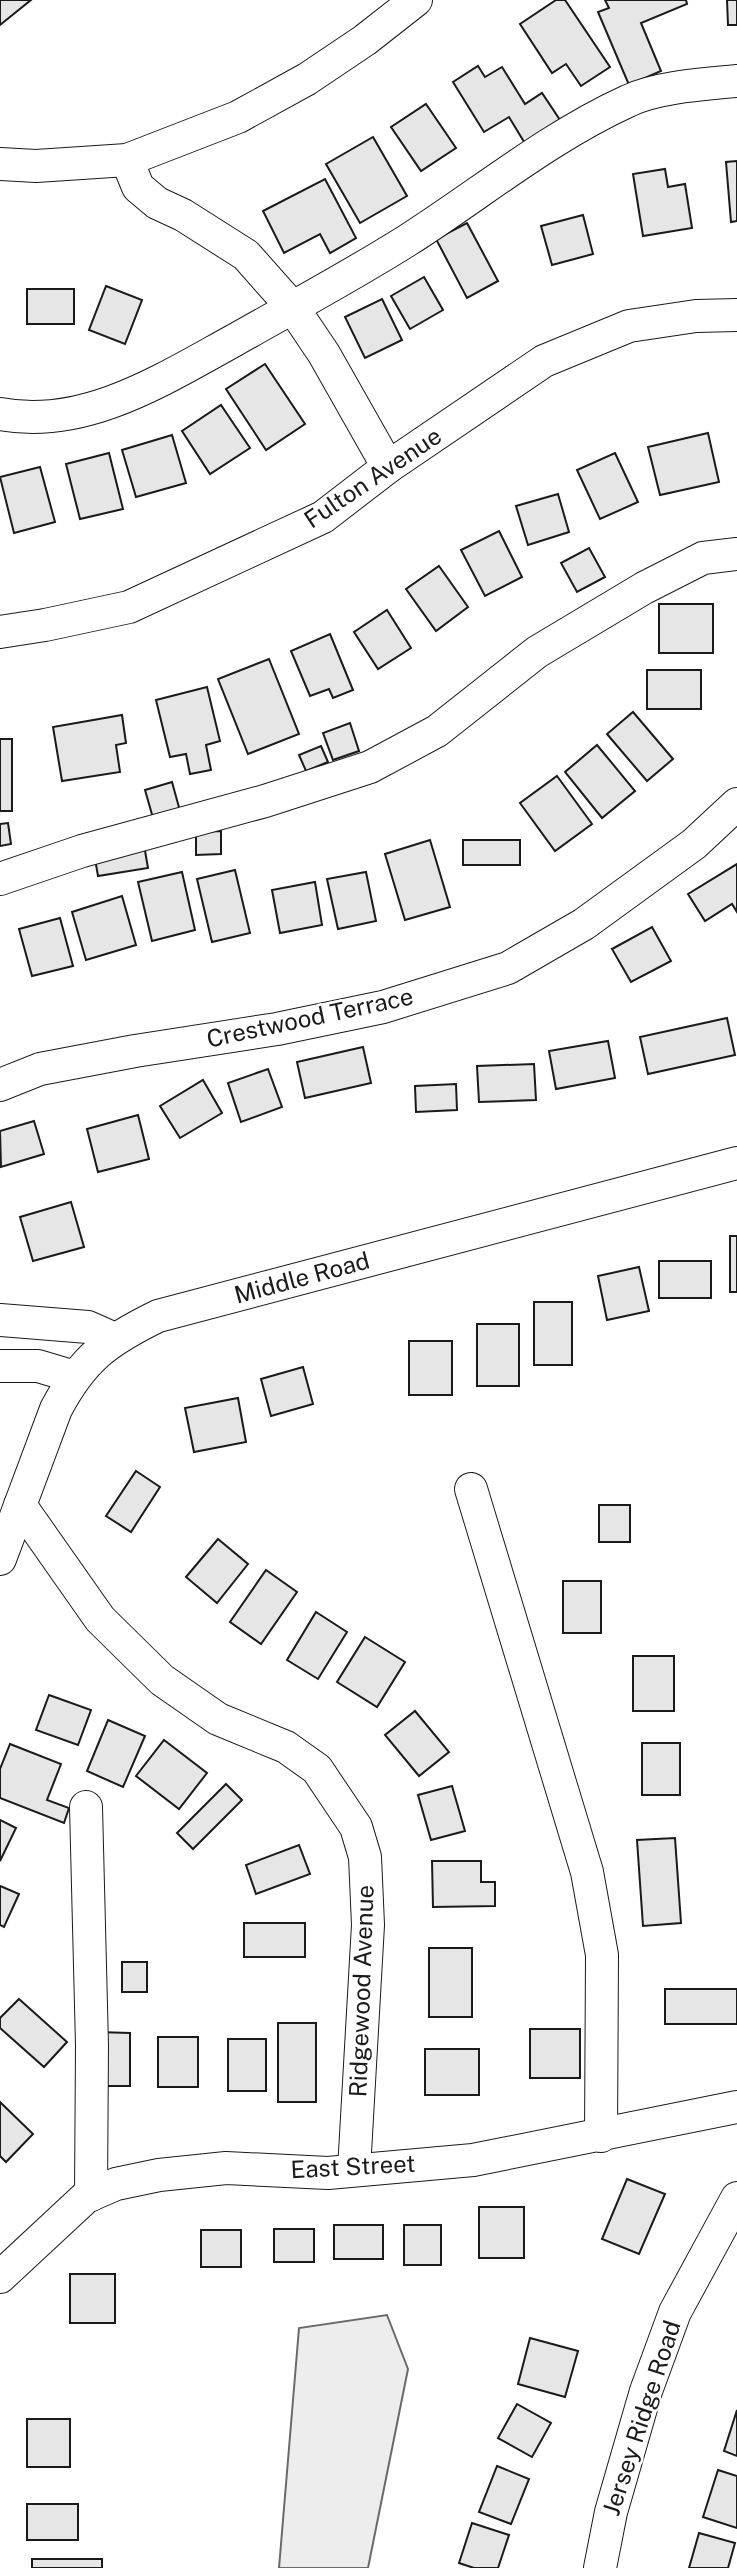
<svg xmlns="http://www.w3.org/2000/svg" width="737" height="2568" viewBox="0 0 737 2568" font-family="'Public Sans',sans-serif">
  <style>
    .built { fill: #ededed; stroke: #6a6a6a; stroke-width: 2 }
    .building { fill: #e6e6e6; stroke: #1a1a1a; stroke-width: 2 }
    .lines { fill: none; stroke-linecap: round; stroke-linejoin: round }
    .minor-casing { stroke: #1a1a1a; stroke-width: 34 }
    .minor { stroke: #fff; stroke-width: 32 }
    .labels { text-anchor: middle; stroke-width: 5; stroke-linejoin: round; paint-order: stroke }
    .street-label { font-size: 24px; fill: #1a1a1a; stroke: #fff }
  </style>
  <rect width="100%" height="100%" fill="#fff"/>
  <path class="built" d="M387 2315 408 2369 368 2568H279L299 2328Z"/>
  <g class="building">
    <path d="M0 0H31L0 25Z"/>
    <path d="M556 0H565L610 67 581 86 566 64 552 73 520 24Z"/>
    <path d="M605 0H686L687 4 641 23 661 71 629 85 598 12 609 8Z"/>
    <path d="M727 0H737V25H728Z"/>
    <path d="M478 66 485 77 502 67 525 104 542 93 562 123 526 145 509 117 484 132 453 82Z"/>
    <path d="M426 104 456 148 421 171 391 127Z"/>
    <path d="M373 137 407 196 360 223 326 164Z"/>
    <path d="M737 161V221L731 222 726 162Z"/>
    <path d="M665 169 668 187 685 184 692 228 643 236 633 174Z"/>
    <path d="M325 179 356 238 330 253 320 234 284 253 263 211Z"/>
    <path d="M583 215 593 254 552 265 541 226Z"/>
    <path d="M467 223 498 281 467 298 436 239Z"/>
    <path d="M424 277 443 310 410 329 391 296Z"/>
    <path d="M106 286 142 300 125 344 89 330Z"/>
    <rect x="27" y="289" width="47" height="35"/>
    <path d="M382 299 402 340 365 358 345 317Z"/>
    <path d="M265 364 305 424 266 450 226 389Z"/>
    <path d="M221 405 250 448 210 474 182 431Z"/>
    <path d="M708 433 719 482 660 495 648 447Z"/>
    <path d="M172 435 186 483 136 497 122 450Z"/>
    <path d="M109 453 123 509 80 519 66 464Z"/>
    <path d="M615 453 638 502 600 519 577 470Z"/>
    <path d="M40 467 55 522 14 533 0 477Z"/>
    <path d="M558 494 569 532 528 545 516 506Z"/>
    <path d="M499 531 522 577 485 596 461 550Z"/>
    <path d="M589 548 605 577 577 592 561 563Z"/>
    <path d="M439 566 468 607 436 631 406 589Z"/>
    <rect x="659" y="604" width="54" height="49"/>
    <path d="M387 610 411 648 378 669 354 632Z"/>
    <path d="M330 634 353 690 333 698 329 689 310 696 291 651Z"/>
    <path d="M269 659 299 734 248 754 218 679Z"/>
    <rect x="647" y="670" width="54" height="39"/>
    <path d="M207 687 220 741 206 745 211 770 190 774 186 754 170 757 156 700Z"/>
    <path d="M633 712 673 759 647 781 607 734Z"/>
    <path d="M122 715 126 743 116 745 120 772 62 781 53 727Z"/>
    <path d="M350 723 359 751 333 760 323 733Z"/>
    <rect x="0" y="739" width="12" height="72"/>
    <path d="M597 745 635 791 602 818 565 772Z"/>
    <path d="M321 746 328 762 306 771 299 755Z"/>
    <path d="M557 776 592 824 555 851 520 803Z"/>
    <path d="M172 782 180 811 153 818 145 790Z"/>
    <path d="M8 823 11 844 0 846V824Z"/>
    <path d="M221 831V854L196 855V832Z"/>
    <path d="M430 840 450 907 405 920 385 854Z"/>
    <rect x="463" y="840" width="57" height="25"/>
    <path d="M144 845 148 868 98 876 94 853Z"/>
    <path d="M737 864V912L732 904 705 921 688 894Z"/>
    <path d="M235 870 250 933 212 942 197 879Z"/>
    <path d="M182 872 195 930 152 941 138 882Z"/>
    <path d="M366 872 376 921 338 929 327 879Z"/>
    <path d="M315 882 322 925 280 933 272 890Z"/>
    <path d="M122 896 136 945 86 960 72 912Z"/>
    <path d="M60 918 73 966 32 976 19 929Z"/>
    <path d="M652 927 671 961 631 982 612 949Z"/>
    <path d="M727 1018 735 1055 648 1074 640 1037Z"/>
    <path d="M608 1041 615 1078 556 1089 549 1051Z"/>
    <path d="M363 1047 371 1083 305 1098 297 1062Z"/>
    <path d="M534 1064 536 1100 479 1102 477 1066Z"/>
    <path d="M268 1069 282 1107 241 1122 228 1083Z"/>
    <path d="M203 1080 222 1113 180 1138 160 1106Z"/>
    <path d="M456 1084 457 1110 416 1112 415 1086Z"/>
    <path d="M138 1115 149 1159 98 1172 87 1129Z"/>
    <path d="M34 1121 44 1154 1 1167 0 1131Z"/>
    <path d="M71 1202 84 1247 33 1261 20 1217Z"/>
    <rect x="730" y="1236" width="7" height="56"/>
    <rect x="659" y="1261" width="52" height="37"/>
    <path d="M639 1267 649 1311 607 1320 598 1276Z"/>
    <rect x="534" y="1302" width="38" height="63"/>
    <rect x="477" y="1324" width="42" height="62"/>
    <rect x="409" y="1341" width="43" height="54"/>
    <path d="M303 1367 313 1404 271 1416 261 1379Z"/>
    <path d="M238 1398 246 1442 194 1452 185 1408Z"/>
    <path d="M136 1471 160 1487 131 1532 106 1516Z"/>
    <rect x="599" y="1505" width="31" height="37"/>
    <path d="M218 1539 248 1564 217 1603 186 1577Z"/>
    <path d="M266 1570 297 1592 261 1644 230 1622Z"/>
    <rect x="563" y="1581" width="38" height="52"/>
    <path d="M316 1612 347 1632 318 1679 287 1660Z"/>
    <path d="M365 1637 405 1662 377 1707 337 1682Z"/>
    <rect x="633" y="1656" width="41" height="55"/>
    <path d="M49 1695 91 1710 78 1745 36 1730Z"/>
    <path d="M415 1711 449 1752 419 1776 385 1735Z"/>
    <path d="M108 1720 145 1736 123 1787 87 1771Z"/>
    <path d="M164 1740 207 1773 179 1809 136 1776Z"/>
    <rect x="642" y="1743" width="38" height="52"/>
    <path d="M10 1744 61 1764 47 1800 69 1808 64 1823 0 1798V1769Z"/>
    <path d="M226 1784 242 1800 193 1849 177 1833Z"/>
    <path d="M452 1786 465 1831 431 1840 418 1795Z"/>
    <path d="M0 1820 16 1828 0 1861Z"/>
    <path d="M675 1838 681 1923 643 1926 637 1840Z"/>
    <path d="M299 1845 310 1874 256 1894 246 1865Z"/>
    <path d="M432 1861H481V1882H495V1906L433 1907Z"/>
    <path d="M0 1886 19 1894 4 1927 0 1925Z"/>
    <rect x="244" y="1923" width="61" height="34"/>
    <rect x="429" y="1948" width="43" height="69"/>
    <rect x="122" y="1962" width="25" height="30"/>
    <rect x="665" y="1989" width="72" height="35"/>
    <path d="M19 1999 67 2042 44 2067 0 2028V2018Z"/>
    <rect x="278" y="2023" width="38" height="79"/>
    <rect x="530" y="2029" width="50" height="49"/>
    <path d="M97 2032 130 2033V2086H97Z"/>
    <rect x="158" y="2037" width="40" height="50"/>
    <rect x="228" y="2039" width="38" height="52"/>
    <rect x="425" y="2049" width="54" height="46"/>
    <path d="M0 2102 33 2134 6 2162 0 2156Z"/>
    <path d="M627 2179 665 2194 639 2254 602 2239Z"/>
    <rect x="479" y="2207" width="45" height="51"/>
    <rect x="334" y="2225" width="49" height="34"/>
    <rect x="404" y="2225" width="37" height="40"/>
    <rect x="274" y="2229" width="40" height="33"/>
    <rect x="201" y="2230" width="40" height="37"/>
    <rect x="70" y="2274" width="45" height="49"/>
    <path d="M530 2338 578 2351 565 2397 518 2384Z"/>
    <path d="M517 2404 551 2423 532 2457 498 2438Z"/>
    <path d="M737 2410V2456L724 2451Z"/>
    <rect x="27" y="2419" width="43" height="48"/>
    <path d="M497 2466 529 2479 511 2524 479 2512Z"/>
    <path d="M718 2470 737 2476V2528L703 2517Z"/>
    <rect x="27" y="2504" width="51" height="36"/>
    <path d="M472 2523 509 2535 498 2568H474L459 2563Z"/>
    <path d="M699 2533 735 2543 728 2568H689Z"/>
    <rect x="32" y="2559" width="70" height="9"/>
  </g>
  <g class="lines">
    <g class="minor-casing">
      <g id="minor">
        <path d="M127 160 138 187 157 203 183 215 246 255 293 308 324 354 388 467"/>
        <path d="M0 164 36 166 127 160 238 117 307 79 365 40 416 0"/>
        <path d="M0 414C84 430 162 380 233 341 291 308 351 276 408 240 480 194 549 137 628 101 657 87 705 84 737 81"/>
        <path d="M0 632 45 625 129 607 323 517 388 467 544 361 629 326 696 316 737 315"/>
        <path d="M0 879 82 851 265 801 370 767 437 731 537 652 644 588 703 558 737 554"/>
        <path d="M0 1085 40 1069 135 1051 277 1029 383 1007 508 968 584 924 694 844 737 804"/>
        <path d="M0 1320 88 1327 115 1339"/>
        <path d="M0 1366H38L75 1377"/>
        <path d="M471 1489 587 1872 602 1955 601 2136"/>
        <path d="M20 1505 100 1619 162 1680 218 1719 286 1747 317 1769 356 1827 365 1857 368 1925 354 2170"/>
        <path d="M0 1559 56 1409C83 1358 107 1341 158 1316L737 1163"/>
        <path d="M86 1807 92 2045 91 2195"/>
        <path d="M0 2277 86 2197 116 2184 159 2175 226 2168 328 2173 473 2160 737 2107"/>
        <path d="M600 2568 611 2512 646 2391 675 2312 737 2198"/>
      </g>
    </g>
    <use href="#minor" class="minor"/>
  </g>
  <g class="labels">
    <g class="street-label">
      <text transform="translate(373 478) rotate(-34)" y="8">Fulton Avenue</text>
      <text transform="translate(310 1018) rotate(-12)" y="8">Crestwood Terrace</text>
      <text transform="translate(302 1278) rotate(-15)" y="8">Middle Road</text>
      <text transform="translate(362 1991) rotate(-88)" y="8">Ridgewood Avenue</text>
      <text transform="translate(353 2167) rotate(-3)" y="8">East Street</text>
      <text transform="translate(642 2418) rotate(-72)" y="8">Jersey Ridge Road</text>
    </g>
  </g>
</svg>
